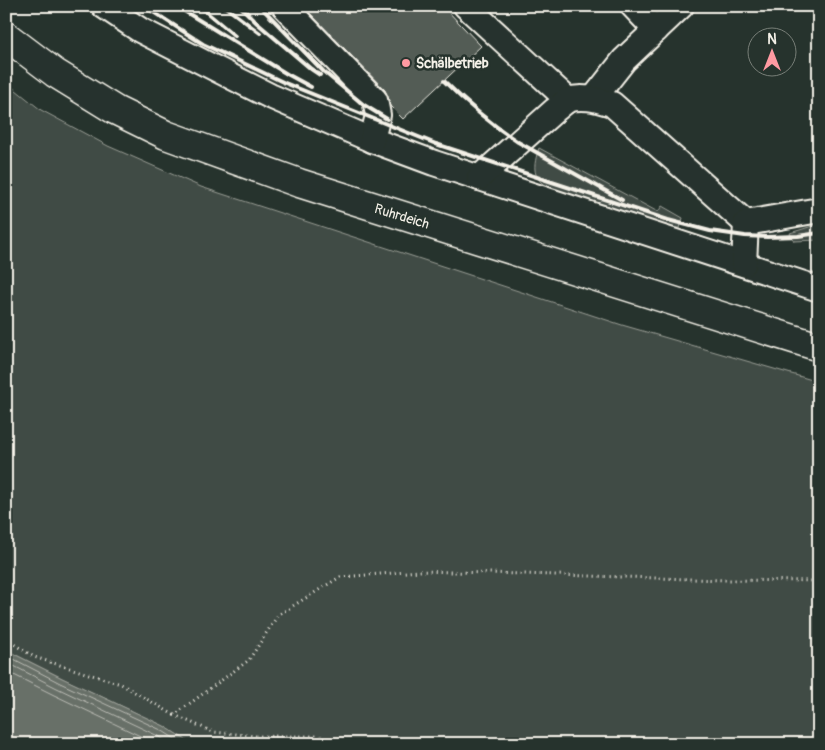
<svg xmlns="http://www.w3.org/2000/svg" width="825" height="750" viewBox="0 0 825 750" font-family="Pangolin,sans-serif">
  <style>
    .green { fill: #414b45; stroke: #9a9e96 }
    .water { fill: #676f68; stroke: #9fa39b }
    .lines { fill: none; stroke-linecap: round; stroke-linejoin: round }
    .shore { stroke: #bcbdb5; stroke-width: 1 }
    .building { fill: #525c55; stroke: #f4f1e8 }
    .minor-casing { stroke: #f4f1e8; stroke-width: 28 }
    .major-casing { stroke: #f4f1e8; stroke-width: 31 }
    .path { stroke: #f4f1e8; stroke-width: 3; stroke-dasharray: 1 4; stroke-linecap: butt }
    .minor { stroke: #26332d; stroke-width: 24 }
    .major { stroke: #26332d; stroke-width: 28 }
    .rail { stroke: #f4f1e8; stroke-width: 4 }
    .poi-dot { fill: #ff9aa2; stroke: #26332d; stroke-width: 2 }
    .labels { text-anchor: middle; stroke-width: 5; stroke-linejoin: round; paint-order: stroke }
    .poi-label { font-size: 14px; font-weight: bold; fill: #f4f1e8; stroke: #26332d; text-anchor: start }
    .street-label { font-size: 14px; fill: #f4f1e8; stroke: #26332d }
  </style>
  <rect width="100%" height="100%" fill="#26332d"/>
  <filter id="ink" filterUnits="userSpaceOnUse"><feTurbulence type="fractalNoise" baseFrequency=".02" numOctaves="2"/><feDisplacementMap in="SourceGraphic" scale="10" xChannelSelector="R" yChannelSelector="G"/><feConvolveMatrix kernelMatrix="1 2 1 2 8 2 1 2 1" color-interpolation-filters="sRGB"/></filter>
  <g filter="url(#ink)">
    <g class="green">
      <path d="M6 82 41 110 108 146 201 187 622 325 819 382V744H192L164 726 62 678 6 650Z"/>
      <path d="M539 148 658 212 662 206 683 218 680 228H673L551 189C531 179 533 166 539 148Z"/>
      <path d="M819 224V240L794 241 790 233Z"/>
    </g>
    <path class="water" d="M6 650 62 678 164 726 192 744H6Z"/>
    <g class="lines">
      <g class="shore">
        <path d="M6 655 60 683 161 730 183 744"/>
        <path d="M6 662 57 688 158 736 171 744"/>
        <path d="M6 671 54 695 157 744"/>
      </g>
    </g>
    <path class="building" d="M303 6H443L481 46 403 119 390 106 388 97 385 90Z"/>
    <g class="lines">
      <g class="minor-casing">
        <g id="minor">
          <path d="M104 6 140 30 232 77 270 96 372 140 434 163 819 289"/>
          <path d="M284 6 375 100 378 115 372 140"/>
          <path d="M466 6 568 100"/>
          <path d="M633 6 656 30"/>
          <path d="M594 98 624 60 681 6"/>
          <path d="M479 178 555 110C559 107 564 102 568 100 582 95 598 100 612 104L746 223"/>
          <path d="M744 264 746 223 819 210"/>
        </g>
      </g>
      <g class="major-casing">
        <path id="major" d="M6 36 55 73 115 110 166 135 299 183 819 347"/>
      </g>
      <g class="path">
        <path d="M6 639 34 657 121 684 174 715 249 660 278 615 340 577 420 571 725 580 819 581"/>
        <path d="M174 715 213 732 257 736H320L328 744"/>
      </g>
      <use href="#minor" class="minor"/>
      <use href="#major" class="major"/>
      <g class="rail">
        <path d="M144 6 203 44 285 83 436 144 668 220 710 231 745 236 767 237 798 236 819 233"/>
        <path d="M176 6 287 74 311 87"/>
        <path d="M199 6 235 36"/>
        <path d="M224 6 260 33"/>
        <path d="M240 6 257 23 311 69 320 75"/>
        <path d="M260 6 324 72 364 105 387 119"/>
        <path d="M444 81C467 104 491 124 518 142L622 200"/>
      </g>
    </g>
  </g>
  <circle class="poi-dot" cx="406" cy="63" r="5"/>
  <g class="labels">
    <g class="poi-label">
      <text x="416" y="68">Schälbetrieb</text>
    </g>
    <g class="street-label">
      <text transform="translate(402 216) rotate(17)" y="5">Ruhrdeich</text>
    </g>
  </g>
  <rect width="825" height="750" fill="none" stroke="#26332d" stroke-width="25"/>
  <rect x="12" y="12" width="800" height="725" fill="none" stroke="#f4f1e8" stroke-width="2" filter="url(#ink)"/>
  <g transform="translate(772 52)"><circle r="24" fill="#26332d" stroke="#787f78"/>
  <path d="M0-4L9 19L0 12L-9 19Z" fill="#ff9aa2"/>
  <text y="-8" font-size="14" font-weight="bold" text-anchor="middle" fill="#f4f1e8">N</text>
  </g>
</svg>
